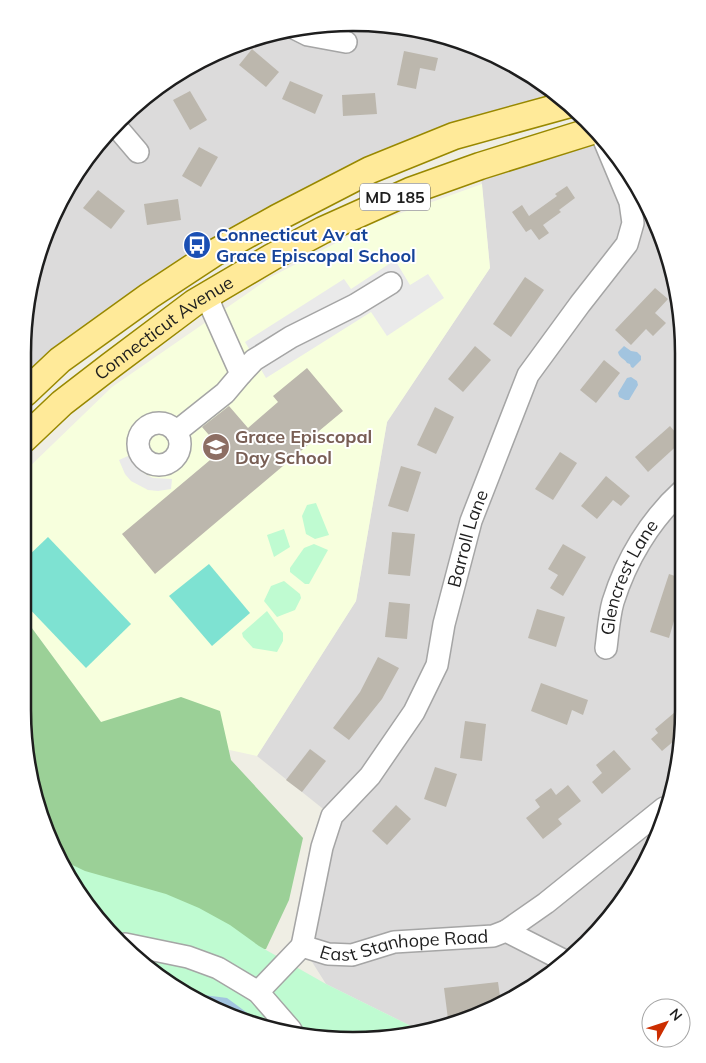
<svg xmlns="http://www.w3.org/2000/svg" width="706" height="1063" viewBox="0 0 706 1063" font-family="Mulish,sans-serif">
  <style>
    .residential { fill: #dcdbdb }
    .education { fill: #f7ffdd }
    .forest { fill: #9bd097 }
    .park { fill: #bffbd1 }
    .pitch { fill: #7ee2d2 }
    .parking { fill: #eaeaea }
    .water { fill: #a2c4df }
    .building { fill: #bcb7ad }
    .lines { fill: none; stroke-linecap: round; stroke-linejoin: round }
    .minor-casing { stroke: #a5a5a5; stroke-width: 24 }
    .major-casing { stroke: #988800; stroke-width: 29 }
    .minor { stroke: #fff; stroke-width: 21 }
    .major { stroke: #ffea99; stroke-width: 26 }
    .labels { text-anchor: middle; stroke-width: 4; stroke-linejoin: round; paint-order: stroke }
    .shield { fill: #fff; stroke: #626262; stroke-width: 1 }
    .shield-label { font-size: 16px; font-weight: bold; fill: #1e1e1e }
    .transit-label { font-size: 18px; font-weight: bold; fill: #164399; stroke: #fff; text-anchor: start }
    .street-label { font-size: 18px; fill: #1e1e1e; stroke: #fff }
    .education-label { font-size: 18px; font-weight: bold; fill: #785e54; stroke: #fff; text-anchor: start }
    .rim { fill: none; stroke: #1e1e1e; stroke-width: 2.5 }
  </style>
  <rect width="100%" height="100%" fill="#efeee4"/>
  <g class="residential">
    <path d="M332 23 396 25 460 40 518 67 570 104 454 136 192 268 25 393V310L56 207 105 135 152 91 207 56 268 34Z"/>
    <path d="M595 130 615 152 650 207 672 268 683 332 681 753 650 856 601 928 519 996 438 1029 421 1031 326 984 302 946 332 816 257 756 356 601 387 422 490 268 480 166Z"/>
  </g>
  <path class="education" d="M482 184 490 268 387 422 356 601 257 756 101 722 23 616 24 472 112 387 271 277 376 222Z"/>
  <path class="forest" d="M23 616 101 722 181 697 220 711 231 760 303 838 289 900 266 949 241 953 78 894 40 816 23 710Z"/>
  <g class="park">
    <path d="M316 503 329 535 315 539 306 534 302 516 307 505Z"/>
    <path d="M284 529 290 547 274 557 267 535Z"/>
    <path d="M314 544 328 550 309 584H305L290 572V568L304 548Z"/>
    <path d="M284 581 300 594 301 598 295 610 277 617 264 601 271 586Z"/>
    <path d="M267 611 283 633V641L277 652 253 648 243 637 242 633Z"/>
    <path d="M62 860 85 871 166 894 199 908 230 925 259 946 326 984 421 1031 331 1040 227 1015 152 972 78 894Z"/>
  </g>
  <g class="pitch">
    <path d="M48 537 131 624 86 668 23 602 24 560Z"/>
    <path d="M209 564 250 613 212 646 169 596Z"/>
  </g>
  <g class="parking">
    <path d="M395 260 410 285 428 274 444 298 387 336 371 312 266 378 245 342 344 279 351 289Z"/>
    <path d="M128 456 135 466 145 474 153 478 172 479 171 489 158 491 148 490 131 481 125 474 119 460Z"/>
  </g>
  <g class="water">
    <path d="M624 346 631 351 637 352 641 356V360L633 368 631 367 630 364 627 363C624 358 619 358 618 352Z"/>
    <path d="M631 377 637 381 638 385 629 400H625L619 397 618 393 627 378Z"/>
    <path d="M204 995 227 998 261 1023 227 1015 194 996Z"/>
  </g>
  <g class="building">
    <path d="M252 49 279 72 266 87 239 65Z"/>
    <path d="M404 51 438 58 435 71 420 68 416 89 397 85Z"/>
    <path d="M290 81 323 95 315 114 282 99Z"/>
    <path d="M190 91 207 120 190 130 173 100Z"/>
    <path d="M375 93 377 114 343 116 342 95Z"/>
    <path d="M199 147 218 157 201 187 182 176Z"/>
    <path d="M567 186 575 198 559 210 561 212 543 225 549 233 539 240 531 229 526 232 512 212 522 205 529 216 557 196 555 194Z"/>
    <path d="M98 190 125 211 111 229 83 208Z"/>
    <path d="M178 199 181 220 147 225 144 204Z"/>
    <path d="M525 277 544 290 511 337 493 324Z"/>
    <path d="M655 288 668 299 655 313 666 323 653 336 646 329 631 345 615 330Z"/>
    <path d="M475 346 491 360 463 392 448 379Z"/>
    <path d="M604 360 620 373 596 403 580 390Z"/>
    <path d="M307 368 343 411 307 441 309 444 155 574 122 534 222 450 202 427 229 406 248 428 278 402 273 396Z"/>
    <path d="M435 407 454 417 436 454 417 445Z"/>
    <path d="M670 426 682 440V441L648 472 635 457Z"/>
    <path d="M560 452 577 463 553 500 535 489Z"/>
    <path d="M401 466 421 472 408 512 388 506Z"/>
    <path d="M606 476 630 496 621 506 613 500 597 519 581 506Z"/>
    <path d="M392 532 415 534 410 576 388 574Z"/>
    <path d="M563 544 586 557 563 596 550 588 558 575 548 569Z"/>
    <path d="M669 574 681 578 676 595 681 597 669 638 650 632Z"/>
    <path d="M389 602 410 604 407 639 385 637Z"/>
    <path d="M537 609 565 617 556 647 528 638Z"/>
    <path d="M378 657 399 668 382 699 349 740 333 728 360 692Z"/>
    <path d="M541 683 588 700 583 715 572 710 567 725 531 711Z"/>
    <path d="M681 707V735L662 751 651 739 658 733 655 729Z"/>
    <path d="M465 721 486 724 482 761 460 758Z"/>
    <path d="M310 749 326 761 302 792 286 780Z"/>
    <path d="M614 750 631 769 602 794 592 782 602 773 596 765Z"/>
    <path d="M435 767 457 774 446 807 424 799Z"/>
    <path d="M568 785 581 801 558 819 562 824 543 839 526 818 540 807 535 800 551 788 556 795Z"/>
    <path d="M396 805 411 819 387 845 372 831Z"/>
    <path d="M498 982 501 1003 482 1006 483 1011 469 1017 448 1019 444 988Z"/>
  </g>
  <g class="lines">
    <g class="minor-casing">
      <g id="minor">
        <path d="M296 29 308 35 346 42"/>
        <path d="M115 125 138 152"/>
        <path d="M208 295 212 309 241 374"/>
        <circle cx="159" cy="444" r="21"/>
        <path d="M176 432 225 393 241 374 254 360 291 337 355 305 391 283"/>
        <path id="s1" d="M606 648C608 633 609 616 613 602 626 560 650 520 682 491"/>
        <path d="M506 931 546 903 664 808"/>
        <path d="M125 944 188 957 218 968 258 992 291 1030"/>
        <path id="s2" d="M302 946 322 847 332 816 370 776 414 712 437 665 444 624 471 521 528 375 580 304 627 244 633 223 630 202 604 140"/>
        <path id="s3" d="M258 992 302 946 328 954 352 955 394 942 493 936 506 931 563 960"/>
      </g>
    </g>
    <g class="major-casing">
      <g id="major">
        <path d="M25 393 60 360 149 296 216 252 277 218 370 170 454 136 570 104"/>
        <path id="s4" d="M24 439 62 403 110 366 194 303 272 257 323 230 410 191 480 166 595 130"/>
      </g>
    </g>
    <use href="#minor" class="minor"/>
    <use href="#major" class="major"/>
  </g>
  <defs>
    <g id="bus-disc" transform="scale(1.4375)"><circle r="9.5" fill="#1a4fb4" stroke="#fff"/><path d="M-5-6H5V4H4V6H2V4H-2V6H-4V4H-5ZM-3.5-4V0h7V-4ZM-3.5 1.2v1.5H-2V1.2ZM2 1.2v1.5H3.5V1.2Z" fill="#fff"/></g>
    <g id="school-disc" transform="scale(1.4375)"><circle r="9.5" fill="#8d6e63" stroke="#fff"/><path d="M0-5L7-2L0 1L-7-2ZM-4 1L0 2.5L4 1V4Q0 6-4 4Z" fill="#fff"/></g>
  </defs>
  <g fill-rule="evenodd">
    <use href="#bus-disc" x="197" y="245"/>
    <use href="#school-disc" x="216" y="447"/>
  </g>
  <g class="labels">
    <rect class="shield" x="360" y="183.5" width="70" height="27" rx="4"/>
    <g class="shield-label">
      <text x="395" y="203">MD 185</text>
    </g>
    <g class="transit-label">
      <text x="216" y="241">Connecticut Av at<tspan x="216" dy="21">Grace Episcopal School</tspan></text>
    </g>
    <g class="street-label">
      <text dy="6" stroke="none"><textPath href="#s4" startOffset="179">Connecticut Avenue</textPath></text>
      <text dy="6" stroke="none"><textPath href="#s2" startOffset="449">Barroll Lane</textPath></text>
      <text dy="6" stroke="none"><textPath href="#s1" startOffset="75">Glencrest Lane</textPath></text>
      <text dy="6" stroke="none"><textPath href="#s3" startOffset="168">East Stanhope Road</textPath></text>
    </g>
    <g class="education-label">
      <text x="235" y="443">Grace Episcopal<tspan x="235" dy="21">Day School</tspan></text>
    </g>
  </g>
  <path d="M0 0H706V1063H0ZM353 31H353A322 322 0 0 1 675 353V710A322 322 0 0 1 353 1032H353A322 322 0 0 1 31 710V353A322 322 0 0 1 353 31Z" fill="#fff" fill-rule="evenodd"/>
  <path class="rim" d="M353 31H353A322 322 0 0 1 675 353V710A322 322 0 0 1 353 1032H353A322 322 0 0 1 31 710V353A322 322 0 0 1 353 31Z"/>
  <g transform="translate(666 1023) rotate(50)"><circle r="24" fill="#ffffff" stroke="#a5a5a5"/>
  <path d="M0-4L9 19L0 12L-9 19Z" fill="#cc2e00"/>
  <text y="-8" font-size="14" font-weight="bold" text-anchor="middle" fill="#1e1e1e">N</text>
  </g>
</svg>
